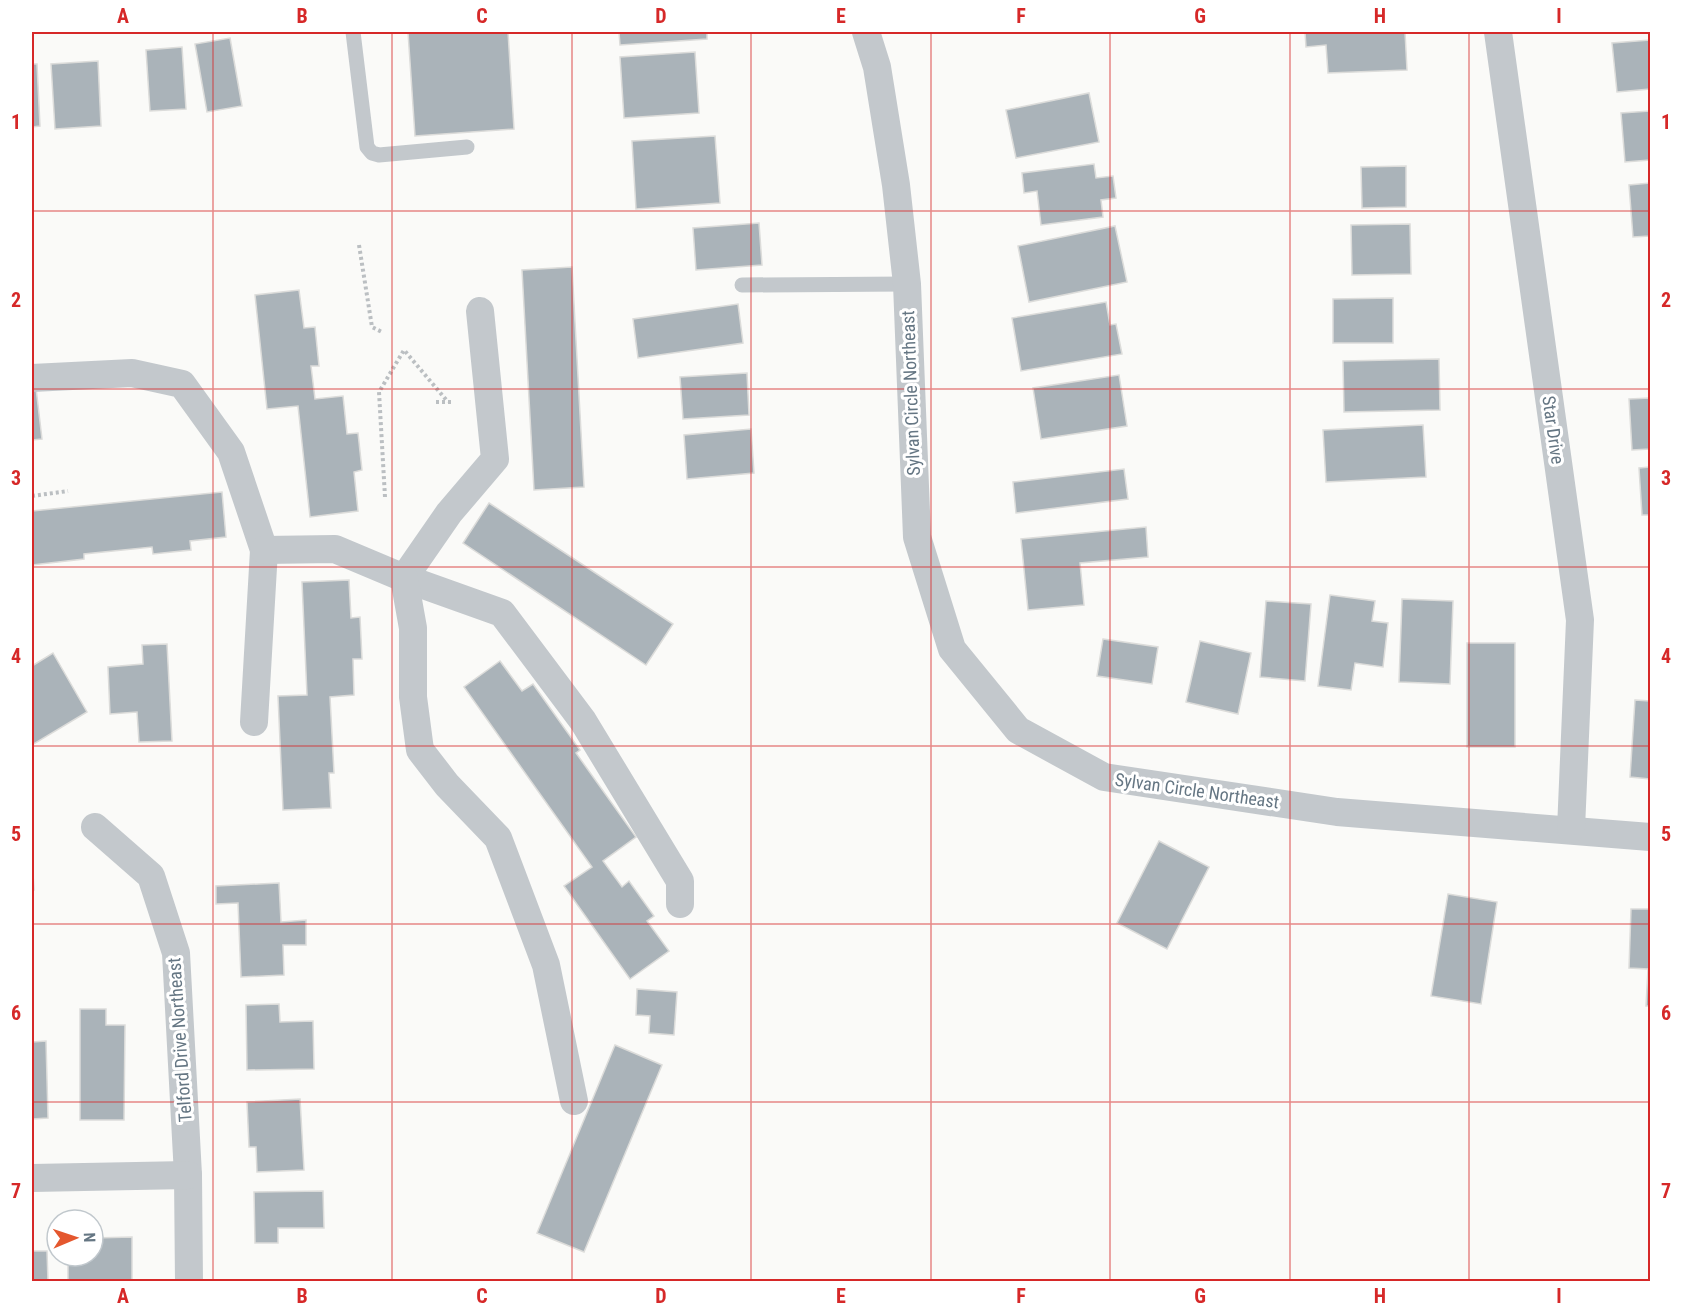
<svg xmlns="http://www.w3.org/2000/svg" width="1682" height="1313" viewBox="0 0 1682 1313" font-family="'Roboto Condensed',sans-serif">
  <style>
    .building { fill: #aab3b9; stroke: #dcdcda; stroke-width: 1.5 }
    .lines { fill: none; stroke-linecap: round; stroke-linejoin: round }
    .path { stroke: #bbbfc2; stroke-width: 4; stroke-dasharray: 3 3; stroke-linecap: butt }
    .service { stroke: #c3c8cc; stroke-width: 15 }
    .minor { stroke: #c3c8cc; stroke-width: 28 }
    .grid { fill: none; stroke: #d62828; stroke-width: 1.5; stroke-opacity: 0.55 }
    .labels { text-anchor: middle; stroke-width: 6; stroke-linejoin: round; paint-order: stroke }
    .street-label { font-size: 18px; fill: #657683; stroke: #fff }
    .neatline { fill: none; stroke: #d62828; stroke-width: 2 }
    .grid-label { font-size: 20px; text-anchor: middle; font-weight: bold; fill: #d62828 }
  </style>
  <rect width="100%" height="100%" fill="#fafaf8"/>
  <g class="building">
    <path d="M408 32H508L514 129 415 136Z"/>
    <path d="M619 32H707V39L620 45Z"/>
    <path d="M1305 32H1405L1407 70 1328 73 1326 45 1306 47Z"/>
    <path d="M230 38 242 106 207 112 195 44Z"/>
    <path d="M1650 40V89L1617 92 1612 43Z"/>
    <path d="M182 47 186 109 150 111 146 50Z"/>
    <path d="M695 52 699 113 624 118 620 57Z"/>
    <path d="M98 61 101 126 55 129 51 64Z"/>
    <path d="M32 64H37L40 126 32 127Z"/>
    <path d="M1089 93 1099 142 1016 158 1006 110Z"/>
    <path d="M1650 111V160L1625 162 1621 113Z"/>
    <path d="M715 136 720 203 636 209 632 141Z"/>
    <path d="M1094 164 1096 178 1113 176 1116 198 1101 200 1103 217 1041 225 1037 191 1024 193 1022 173Z"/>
    <path d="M1406 166V207L1362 208 1361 167Z"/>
    <path d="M1650 183V236L1633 237 1629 185Z"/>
    <path d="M759 223 762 265 696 270 693 228Z"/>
    <path d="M1410 224 1411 274 1352 275 1351 225Z"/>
    <path d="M1115 226 1127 282 1029 302 1018 246Z"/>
    <path d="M572 267 584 487 534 490 522 270Z"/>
    <path d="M299 290 304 328 315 327 319 366H311L315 399 343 396 347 434 358 433 362 470 354 472 358 511 310 517 298 406 267 409 255 295Z"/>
    <path d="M1393 298V343H1333V299Z"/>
    <path d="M1106 302 1110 325 1116 324 1122 354 1021 371 1012 318Z"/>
    <path d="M738 304 743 343 638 358 633 319Z"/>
    <path d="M1439 359 1440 410 1344 412 1343 361Z"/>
    <path d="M747 373 749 415 683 419 680 377Z"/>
    <path d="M1119 375 1127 426 1041 439 1033 388Z"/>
    <path d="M36 388 42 439 32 440V389Z"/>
    <path d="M1650 398V449L1632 450 1629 399Z"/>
    <path d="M1423 425 1426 477 1326 482 1323 430Z"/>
    <path d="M751 429 754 473 687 479 684 435Z"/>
    <path d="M1650 467V515H1642L1639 468Z"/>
    <path d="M1124 469 1128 499 1016 513 1013 482Z"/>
    <path d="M222 492 226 537 190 541 191 550 153 554 152 547 84 554V559L32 565V511Z"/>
    <path d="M489 503 673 624 646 665 463 543Z"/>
    <path d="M1146 527 1148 557 1080 563 1084 605 1028 610 1021 539Z"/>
    <path d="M349 580 351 618 360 617 362 659H353L354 695 330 697 334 773H329L331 808 283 810 278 696 307 695 302 582Z"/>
    <path d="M1330 595 1375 601 1372 621 1388 623 1383 667 1355 663 1351 690 1318 686Z"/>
    <path d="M1402 599 1453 601 1450 684 1399 682Z"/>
    <path d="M1266 601 1311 604 1305 681 1260 677Z"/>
    <path d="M1103 639 1158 647 1152 684 1097 676Z"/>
    <path d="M1200 641 1251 653 1238 714 1186 702Z"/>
    <rect x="1467" y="643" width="48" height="104"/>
    <path d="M167 644 172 741 139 742 137 712 110 714 108 667 143 664 142 645Z"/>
    <path d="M53 653 87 712 32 745V666Z"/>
    <path d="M500 661 522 691 533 684 580 750 576 753 636 837 603 861 622 887 629 881 654 916 647 921 669 951 630 979 564 886 592 867 464 687Z"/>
    <path d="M1635 700 1650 701V779L1630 777Z"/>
    <path d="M1159 841 1209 867 1167 949 1117 923Z"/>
    <path d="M32 857 34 890H32Z"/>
    <path d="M279 883 281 922 306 920V945H283L284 975 241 977 238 903 216 904V886Z"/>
    <path d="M1448 894 1497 902 1481 1004 1431 996Z"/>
    <path d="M1631 909H1650V1006H1646L1648 969 1629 968Z"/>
    <path d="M637 989 677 992 674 1035 649 1033 650 1016 636 1015Z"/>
    <path d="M279 1004 280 1022 313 1021 314 1069 247 1070 246 1005Z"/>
    <path d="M80 1009H106V1025H125L124 1120H80Z"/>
    <path d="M46 1041 48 1118 32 1119V1042Z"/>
    <path d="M615 1045 662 1065 584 1252 537 1233Z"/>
    <path d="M300 1099 304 1170 257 1172 256 1147H249L247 1102Z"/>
    <path d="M323 1191 324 1228H278V1243H255L254 1192Z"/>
    <path d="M132 1237V1282H68V1256H93V1238Z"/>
    <path d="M32 1251H47L48 1282H32Z"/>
  </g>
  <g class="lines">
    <g class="path">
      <path d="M359 245 372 327 382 332"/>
      <path d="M436 402H454"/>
      <path d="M32 496 68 491"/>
      <path d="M385 497 379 392 404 350 448 402"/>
    </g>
    <g class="service">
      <path d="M353 32 367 147 372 153 379 155 467 147"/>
      <path d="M742 285 907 284"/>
    </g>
    <g class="minor">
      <path d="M866 32 877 67 896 185 907 284 917 537 952 649 1018 730 1104 777 1337 812 1650 837"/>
      <path d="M1498 32 1580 620 1571 829"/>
      <path d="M480 311 495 459 449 513 404 578 502 613 583 721 680 881V904"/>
      <path d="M32 378 132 373 182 384 231 452 264 550 254 722"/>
      <path d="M264 550 335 549 404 578 413 628V697L420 750 447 785 498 838 546 965 574 1101"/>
      <path d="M95 827 151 876 176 953 188 1175 189 1282"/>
      <path d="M32 1178 188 1175"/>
    </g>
  </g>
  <path class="grid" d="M213 32V1282M392 32V1282M572 32V1282M751 32V1282M931 32V1282M1110 32V1282M1290 32V1282M1469 32V1282M32 211H1650M32 389H1650M32 567H1650M32 746H1650M32 924H1650M32 1102H1650"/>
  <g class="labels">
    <g class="street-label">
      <text transform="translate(911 393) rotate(-92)" y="6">Sylvan Circle Northeast</text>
      <text transform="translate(1553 430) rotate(82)" y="6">Star Drive</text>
      <text transform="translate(1197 791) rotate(8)" y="6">Sylvan Circle Northeast</text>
      <text transform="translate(180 1040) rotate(-94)" y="6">Telford Drive Northeast</text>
    </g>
  </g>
  <rect width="1682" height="1313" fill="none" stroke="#ffffff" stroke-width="66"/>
  <g transform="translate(75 1238) rotate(88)"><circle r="28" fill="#ffffff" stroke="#c1c8cd" stroke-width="1.5"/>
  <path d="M0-4.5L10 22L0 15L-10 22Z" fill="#e4572e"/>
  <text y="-9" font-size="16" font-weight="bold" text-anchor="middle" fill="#657683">N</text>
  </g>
  <rect x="33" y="33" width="1616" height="1247" class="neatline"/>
  <g class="grid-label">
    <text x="123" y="23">A</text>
    <text x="302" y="23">B</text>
    <text x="482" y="23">C</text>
    <text x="661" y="23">D</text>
    <text x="841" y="23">E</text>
    <text x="1021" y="23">F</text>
    <text x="1200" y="23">G</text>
    <text x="1380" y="23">H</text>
    <text x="1559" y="23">I</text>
    <text x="16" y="129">1</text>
    <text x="1666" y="129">1</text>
    <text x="16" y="307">2</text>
    <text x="1666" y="307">2</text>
    <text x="16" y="485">3</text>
    <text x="1666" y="485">3</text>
    <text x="16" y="663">4</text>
    <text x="1666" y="663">4</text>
    <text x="16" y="841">5</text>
    <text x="1666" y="841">5</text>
    <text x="16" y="1020">6</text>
    <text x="1666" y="1020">6</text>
    <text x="16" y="1198">7</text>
    <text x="1666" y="1198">7</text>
    <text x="123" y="1303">A</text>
    <text x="302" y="1303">B</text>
    <text x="482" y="1303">C</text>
    <text x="661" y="1303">D</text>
    <text x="841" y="1303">E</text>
    <text x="1021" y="1303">F</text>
    <text x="1200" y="1303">G</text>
    <text x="1380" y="1303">H</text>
    <text x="1559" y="1303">I</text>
  </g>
</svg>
